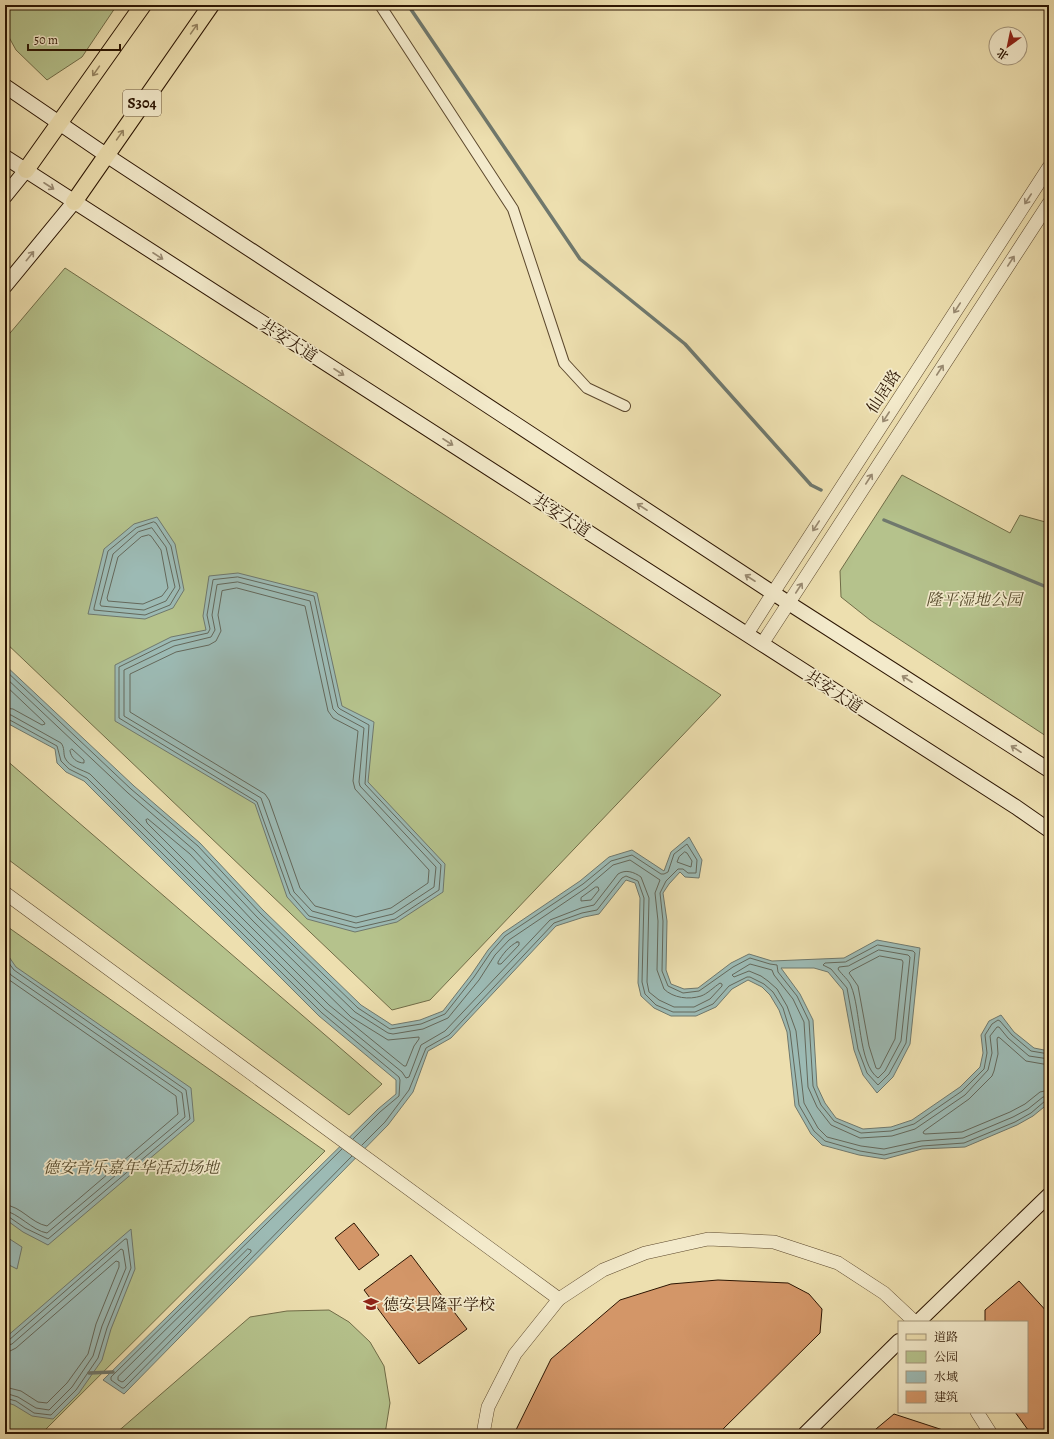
<svg xmlns="http://www.w3.org/2000/svg" width="1054" height="1439" viewBox="0 0 1054 1439" font-family="Alegreya,'Noto Serif SC',serif">
  <style>
    .green { fill: #b5c28c; stroke: #706c47 }
    .water { fill: #9cbab4; stroke: #6f786d }
    .lines { fill: none; stroke-linecap: round; stroke-linejoin: round }
    .shore { stroke: #64685b; stroke-width: 1 }
    .stream { stroke: #6f786d; stroke-width: 3.5 }
    .building { fill: #d39668; stroke: #2c1502 }
    .minor-casing { stroke: #5c482d; stroke-width: 12 }
    .tertiary-casing { stroke: #5c482d; stroke-width: 14 }
    .secondary-casing { stroke: #2c1502; stroke-width: 16 }
    .primary-casing { stroke: #2c1502; stroke-width: 18 }
    .minor { stroke: #f3eacb; stroke-width: 10 }
    .tertiary { stroke: #f3eacb; stroke-width: 13 }
    .secondary { stroke: #f3eacb; stroke-width: 14 }
    .primary { stroke: #eddfaf; stroke-width: 16 }
    .oneway { stroke: #968461 }
    .oneway2 { stroke: #998a71 }
    .labels { text-anchor: middle; stroke-width: 3.5; stroke-linejoin: round; paint-order: stroke }
    .shield { fill: #f3eacb; stroke: #68553e; stroke-width: 1 }
    .shield-label { font-size: 15px; font-weight: bold; fill: #2c1502 }
    .street-label { font-size: 16px; fill: #2c1502; stroke: #f3eacb }
    .park-label { font-size: 16px; font-style: italic; fill: #55492b; stroke: #f3eacb }
    .poi-label { font-size: 16px; fill: #2c1502; stroke: #f3eacb; text-anchor: start }
  </style>
  <rect width="100%" height="100%" fill="#eddfaf"/>
  <filter id="stains"><feTurbulence type="fractalNoise" baseFrequency=".005" numOctaves="4"/><feColorMatrix values="0 0 0 0 .2 0 0 0 0 .09 0 0 0 0 .02 0 0 0 .5 -.17"/></filter>
  <radialGradient id="worn" r=".72"><stop offset=".6" stop-color="#630" stop-opacity="0"/><stop offset="1" stop-color="#630" stop-opacity=".3"/></radialGradient>
  <g class="green">
    <path d="M5 5H117L82 57 47 80 16 50 5 30Z"/>
    <path d="M65 268 721 695 430 1000 392 1010 5 642V339Z"/>
    <path d="M902 475 1010 533 1020 515 1049 523V738L870 620 841 597 840 571Z"/>
    <path d="M5 759 382 1084 349 1115 5 857Z"/>
    <path d="M5 925 325 1151 41 1434H5Z"/>
    <path d="M329 1310 349 1322 370 1342 384 1366 390 1403 385 1434H115L250 1317 287 1311Z"/>
  </g>
  <g class="water">
    <path d="M157 517 175 544 184 590 173 608 145 619 88 614 104 549 134 524Z"/>
    <path d="M238 573 317 593 342 706 374 722 368 782 445 864 443 892 397 922 355 932 307 919 287 897 255 804 115 721V665L171 637 206 630 203 616 209 576Z"/>
    <path d="M5 665 134 786 200 843 263 910 361 1005 392 1025 420 1020 443 1011 471 975 488 950 503 933 580 881 609 857 632 850 664 871 671 852 689 837 702 860 699 878 685 877 680 872 669 884 663 893 667 921 666 970 671 984 684 989 698 988 731 963 749 954 772 961 844 958 877 940 920 948 910 1044 893 1077 877 1093 863 1075 854 1050 843 990 828 972 814 968H781L800 994 813 1020 817 1086 825 1103 836 1118 863 1129 891 1127 912 1120 960 1087 980 1067 983 1053 981 1035 989 1021 1001 1015 1014 1032 1034 1048 1049 1051V1103L1033 1116 1017 1125 965 1147 922 1149 885 1159 859 1155 822 1145 811 1134 795 1106 787 1032 779 1010 770 995 762 987 748 980 732 989 716 1007 696 1016H671L654 1008 641 996 638 983 640 898 635 883 626 880 599 914 584 917 556 926 451 1038 428 1051 413 1092 388 1125 124 1394 103 1380 378 1109 396 1094V1080L319 1016 84 781 66 772 57 763 55 749 5 722Z"/>
    <path d="M5 951 16 967 191 1088 194 1121 48 1245 23 1232 5 1219Z"/>
    <path d="M131 1229 135 1269 111 1329 102 1360 79 1393 53 1419 32 1416 14 1405 5 1402V1338Z"/>
    <path d="M5 1236 22 1247 17 1269 5 1263Z"/>
  </g>
  <g class="lines">
    <g class="shore">
      <path d="M154 522 156 523 171 546 180 588 170 605 145 615 94 610V608L108 551 136 528Z"/>
      <path d="M152 528 166 547 175 587 166 601 144 610 101 606 100 604 113 554 138 532Z"/>
      <path d="M149 535 151 536 161 550 168 588 162 596 143 604 108 601 107 598 118 557 141 537Z"/>
      <path d="M238 577 314 596 338 707 340 709 369 725 365 784 441 865 439 890 395 919 356 928 309 916 290 894 257 802 119 718V667L172 641 208 633 210 629 207 615 213 580Z"/>
      <path d="M238 582 310 601 333 709 338 714 364 728 359 782 360 786 436 867 434 887 393 914 356 923 312 911 294 892 261 798 124 716V670L174 646 211 637 215 630 212 615 217 585Z"/>
      <path d="M237 588 305 606 328 711 333 718 358 731 353 781 355 789 429 870 428 883 391 908 356 917 315 906 300 888 269 800 265 794 130 712V674L176 652 209 645 216 641 221 631 218 615 222 591Z"/>
      <path d="M5 670 131 789 198 846 260 913 358 1008 390 1029 421 1024 445 1014 474 977 491 952 505 936 583 884 611 861 632 855 661 874H664L668 872 674 854 687 844 697 860 696 873H688L683 869H678L666 881 660 893 663 921 662 971 668 986 683 993 699 991 733 967 750 958 770 964 777 965 778 972 797 996 809 1021 813 1086 821 1105 834 1121 861 1133 891 1131 914 1124 962 1091 984 1069 987 1053 985 1035 992 1024 998 1020 1000 1021 1012 1035 1031 1051 1049 1054"/>
      <path d="M5 677 128 793 194 850 257 917 355 1012 388 1033 393 1034 423 1029 448 1018 479 980 495 955 509 940 586 888 613 865 630 860 660 880 655 893 658 921 657 970 664 989C673 998 689 1000 701 996 707 994 714 987 720 983L722 984V986L710 999 694 1007H674L659 1000 649 992 647 982 649 898 641 877C634 872 626 869 618 874L594 905 581 908 550 920 445 1031 421 1045 409 1077 406 1078 402 1072 325 1009 90 774C83 770 69 767 65 758 63 753 65 748 61 743L11 715 5 714"/>
      <path d="M5 685 44 722 45 724 42 725 13 709 5 708"/>
      <path d="M5 719H8L57 746 61 761 69 769 87 778 322 1013 399 1077 400 1080 399 1096 380 1112 353 1139"/>
      <path d="M72 749 84 760V763C77 763 71 758 70 751Z"/>
      <path d="M148 819 190 854 253 921 351 1017 388 1040 419 1037V1039L414 1046 406 1066H404L329 1005 147 823 146 820Z"/>
      <path d="M685 852 687 853 692 861 691 867 677 862 679 857Z"/>
      <path d="M596 887H598L599 890 591 900 581 901V898Z"/>
      <path d="M517 942H519V945L501 964H498V962C502 955 509 946 517 942Z"/>
      <path d="M878 945 913 951 915 953 906 1043 889 1074 878 1085 867 1073 858 1049 847 988 831 969 823 965 825 963 845 962Z"/>
      <path d="M879 950 908 955 910 957 901 1041 885 1071 878 1078C858 1064 861 1009 851 986 849 980 842 975 838 969L839 967 848 966Z"/>
      <path d="M880 956 902 960 903 962 895 1039 880 1068 878 1069 876 1068 869 1046 858 986 849 973 851 971Z"/>
      <path d="M5 958 14 970 186 1090 190 1119 48 1239 25 1228 9 1217 5 1216"/>
      <path d="M5 967 11 975 182 1093 185 1117 47 1233C33 1231 17 1212 5 1211"/>
      <path d="M5 977 176 1096 178 1114 47 1226C31 1223 21 1206 5 1205"/>
      <path d="M1049 1059 1029 1056 1008 1038 999 1027H997L990 1036 992 1053 988 1070 965 1095 915 1129 892 1136 860 1138 831 1125 817 1107 808 1087 804 1022 793 999 774 975 772 970 750 964 732 975 734 977 749 971 761 976 768 981 777 989 787 1006 796 1031 804 1103 818 1128 827 1137 861 1146 884 1149 921 1141 963 1138 1013 1117 1028 1109 1043 1097 1049 1096"/>
      <path d="M1049 1065 1026 1061 1000 1038 998 1037 997 1039 998 1054 994 1071 992 1076 969 1099 924 1131 923 1133 925 1134 962 1132 1010 1112 1025 1104 1040 1092 1049 1090"/>
      <path d="M362 1145 385 1122 409 1090 426 1048 449 1035 554 923 582 913 597 910 622 878 626 876 638 881 644 898 642 982 645 994 656 1005 673 1012H695L713 1004 729 986 747 977H750L764 984 773 992 783 1008 790 1031 799 1105 814 1131 825 1141 860 1151 884 1155 922 1146 964 1143 1015 1122 1031 1113 1045 1101H1049"/>
      <path d="M342 1149 111 1377V1380L122 1388H124L352 1156"/>
      <path d="M248 1249 251 1250V1252L124 1381 122 1382 118 1380V1377Z"/>
      <path d="M5 1341 9 1340 125 1239H127L131 1268 107 1328 98 1358 76 1390 51 1415 34 1413 16 1401 5 1398"/>
      <path d="M5 1346 12 1344 121 1249 123 1250 126 1268 102 1326 93 1356 72 1387 49 1410 36 1408 18 1397 5 1393"/>
      <path d="M5 1352 10 1351 16 1348 116 1261 119 1262V1267L96 1324 88 1354 67 1383 47 1403 38 1402 21 1391 5 1387"/>
    </g>
    <g class="stream">
      <path d="M408 5 580 259 685 344 811 485 821 490"/>
      <path d="M884 520 1049 588"/>
      <path d="M89 1373 113 1372"/>
    </g>
  </g>
  <g class="building">
    <path d="M354 1223 379 1255 359 1270 335 1238Z"/>
    <path d="M411 1255 467 1329 419 1364 364 1290Z"/>
    <path d="M718 1280 788 1283 809 1294 822 1309 820 1333 718 1434H514L551 1359 620 1300 671 1284Z"/>
    <path d="M1019 1281 1049 1314V1434H1031L1015 1412H1027V1322H985V1310Z"/>
    <path d="M894 1414 949 1432 948 1434H870Z"/>
  </g>
  <g class="lines">
    <g class="minor-casing">
      <path id="minor" d="M380 5 513 209 564 363 587 388 625 406"/>
    </g>
    <g class="tertiary-casing">
      <g id="tertiary">
        <path d="M747 634 773 593 1049 167"/>
        <path d="M762 644 1049 203"/>
        <path d="M5 893 559 1299"/>
        <path d="M977 1412 991 1434"/>
        <path d="M483 1434 488 1407 515 1354 559 1299 603 1270 645 1253 708 1239 774 1242 838 1263 884 1293 915 1322"/>
      </g>
    </g>
    <g class="secondary-casing">
      <g id="secondary">
        <path d="M5 86 106 155 773 593 1049 770"/>
        <path d="M5 157 762 644 1016 807 1049 830"/>
        <path d="M5 196 26 170"/>
        <path d="M5 286 74 202"/>
        <path d="M918 1322 1049 1195"/>
        <path d="M805 1434 899 1341"/>
      </g>
    </g>
    <g class="primary-casing">
      <g id="primary">
        <path d="M26 170 143 5"/>
        <path d="M74 202 211 5"/>
      </g>
    </g>
    <use href="#minor" class="minor"/>
    <use href="#tertiary" class="tertiary"/>
    <use href="#secondary" class="secondary"/>
    <use href="#primary" class="primary"/>
  </g>
  <defs><path id="oneway-shaft" d="M-6 0H5M1.5-3L5.5 0L1.5 3" fill="none" stroke-width="1.6" stroke-linecap="round" stroke-linejoin="round"/></defs>
  <g class="oneway">
    <use href="#oneway-shaft" transform="translate(194 29) rotate(-55)"/>
    <use href="#oneway-shaft" transform="translate(96 71) rotate(125)"/>
    <use href="#oneway-shaft" transform="translate(120 135) rotate(-55)"/>
  </g>
  <g class="oneway2">
    <use href="#oneway-shaft" transform="translate(49 186) rotate(33)"/>
    <use href="#oneway-shaft" transform="translate(1028 199) rotate(123)"/>
    <use href="#oneway-shaft" transform="translate(30 256) rotate(-51)"/>
    <use href="#oneway-shaft" transform="translate(158 256) rotate(33)"/>
    <use href="#oneway-shaft" transform="translate(1011 261) rotate(-57)"/>
    <use href="#oneway-shaft" transform="translate(957 308) rotate(123)"/>
    <use href="#oneway-shaft" transform="translate(940 370) rotate(-57)"/>
    <use href="#oneway-shaft" transform="translate(339 372) rotate(33)"/>
    <use href="#oneway-shaft" transform="translate(886 417) rotate(123)"/>
    <use href="#oneway-shaft" transform="translate(448 442) rotate(33)"/>
    <use href="#oneway-shaft" transform="translate(869 479) rotate(-57)"/>
    <use href="#oneway-shaft" transform="translate(642 507) rotate(-147)"/>
    <use href="#oneway-shaft" transform="translate(816 526) rotate(123)"/>
    <use href="#oneway-shaft" transform="translate(750 578) rotate(-147)"/>
    <use href="#oneway-shaft" transform="translate(799 588) rotate(-57)"/>
    <use href="#oneway-shaft" transform="translate(907 679) rotate(-147)"/>
    <use href="#oneway-shaft" transform="translate(1016 749) rotate(-147)"/>
  </g>
  <defs>
    <g id="school-bare" transform="scale(1.2)"><path d="M0-5L7-2L0 1L-7-2ZM-4 1L0 2.5L4 1V4Q0 6-4 4Z" fill="#8f2418" stroke="#f3eacb" stroke-width="2.5" paint-order="stroke"/></g>
  </defs>
  <g fill-rule="evenodd">
    <use href="#school-bare" x="371" y="1304"/>
  </g>
  <g class="labels">
    <rect class="shield" x="123" y="90" width="38" height="26" rx="3"/>
    <g class="shield-label">
      <text x="142" y="108">S304</text>
    </g>
    <g class="street-label">
      <text transform="translate(289 340) rotate(33)" y="6">共安大道</text>
      <text transform="translate(883 391) rotate(-57)" y="6">仙居路</text>
      <text transform="translate(562 515) rotate(33)" y="6">共安大道</text>
      <text transform="translate(834 691) rotate(33)" y="6">共安大道</text>
    </g>
    <g class="park-label">
      <text x="974" y="605">隆平湿地公园</text>
      <text x="131" y="1173">德安音乐嘉年华活动场地</text>
    </g>
    <g class="poi-label">
      <text x="383" y="1310">德安县隆平学校</text>
    </g>
  </g>
  <rect width="1054" height="1439" fill="none" stroke="#eddfaf" stroke-width="20"/>
  <rect x="6" y="6" width="1042" height="1427" fill="none" stroke="#2c1502" stroke-width="2"/>
  <rect x="10" y="10" width="1034" height="1419" fill="none" stroke="#2c1502"/>
  <rect x="898" y="1321" width="130" height="92" fill="#f3eacb" stroke="#a3957b"/>
  <rect x="906" y="1334" width="20" height="6" fill="#eddfaf" stroke="#a3957b"/>
  <text x="934" y="1341" font-size="12" fill="#2c1502">道路</text>
  <rect x="906" y="1351" width="20" height="12" fill="#b5c28c" stroke="#a3957b"/>
  <text x="934" y="1361" font-size="12" fill="#2c1502">公园</text>
  <rect x="906" y="1371" width="20" height="12" fill="#9cbab4" stroke="#a3957b"/>
  <text x="934" y="1381" font-size="12" fill="#2c1502">水域</text>
  <rect x="906" y="1391" width="20" height="12" fill="#d39668" stroke="#a3957b"/>
  <text x="934" y="1401" font-size="12" fill="#2c1502">建筑</text>
  <g transform="translate(1008 46) rotate(213)"><circle r="19" fill="#f3eacb" stroke="#a3957b"/>
  <path d="M0-3L7 15L0 10L-7 15Z" fill="#8f2418"/>
  <text y="-6" font-size="11" font-weight="bold" text-anchor="middle" fill="#2c1502">北</text>
  </g>
  <path d="M28 44v6h92v-6" fill="none" stroke="#2c1502" stroke-width="2"/>
  <text x="34" y="44" font-size="12" fill="#2c1502" stroke="#f3eacb" stroke-width="3" paint-order="stroke">50 m</text>
  <rect width="100%" height="100%" filter="url(#stains)"/>
  <rect width="100%" height="100%" fill="url(#worn)"/>
</svg>
